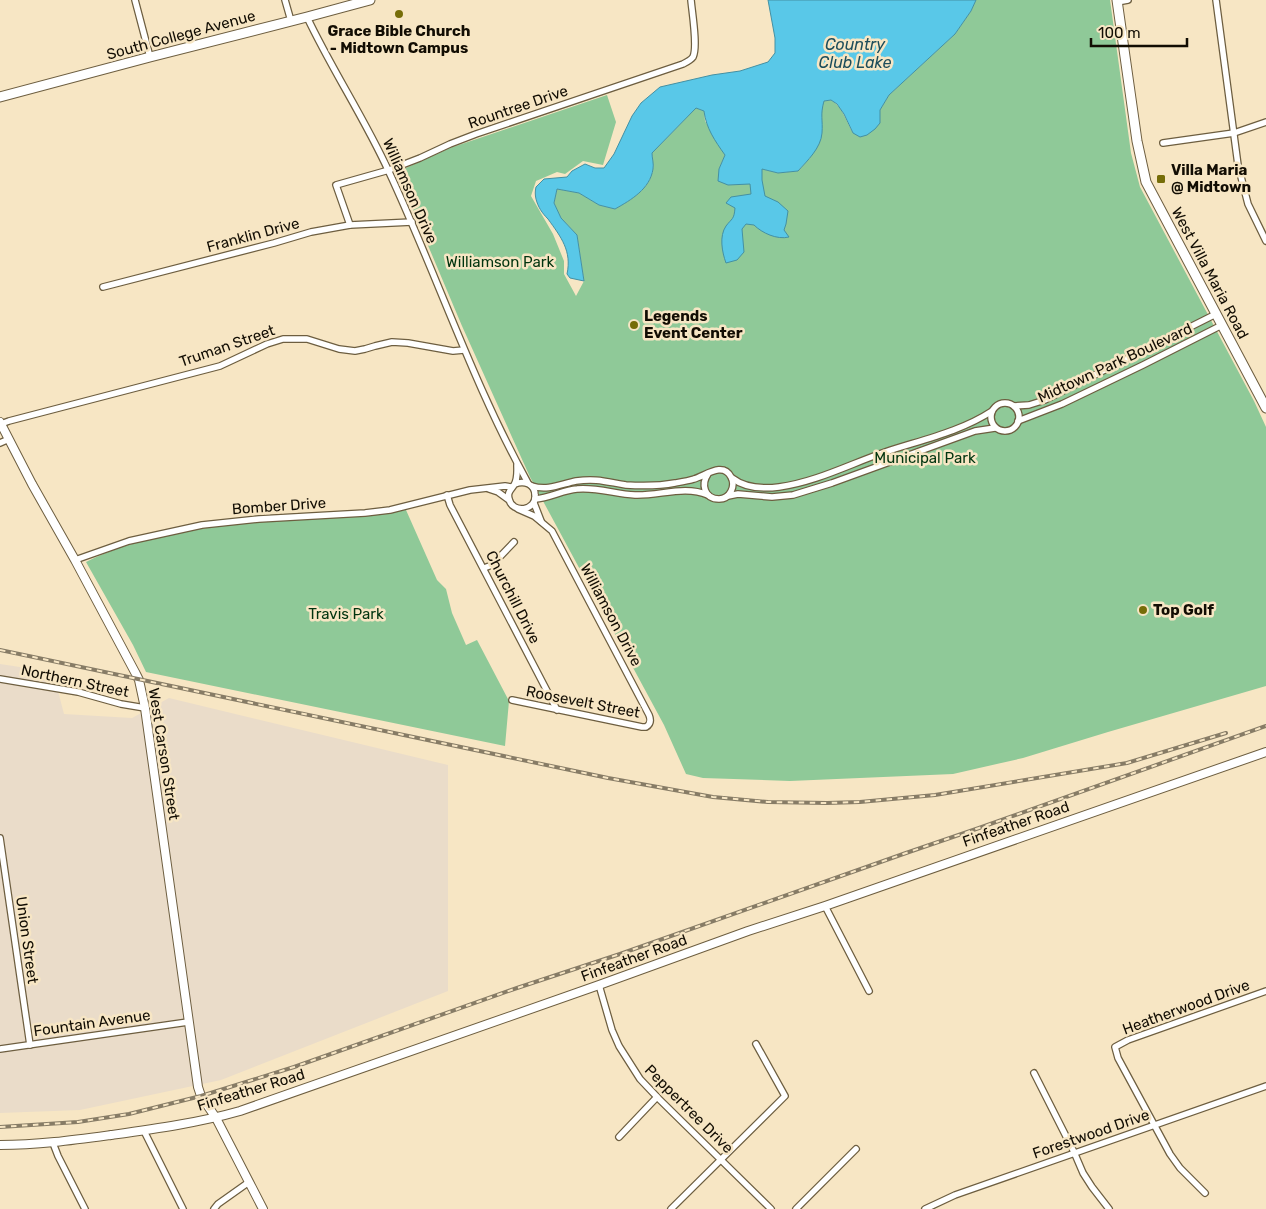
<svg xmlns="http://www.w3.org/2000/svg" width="1266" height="1209" viewBox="0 0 1266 1209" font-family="Rubik,sans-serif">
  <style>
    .industrial { fill: #eadcc9 }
    .green { fill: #8fc998 }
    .water { fill: #59c8e8; stroke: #4490a3 }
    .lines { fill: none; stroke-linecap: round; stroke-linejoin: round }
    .minor-casing { stroke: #6d5e40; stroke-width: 8 }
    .tertiary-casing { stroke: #6d5e40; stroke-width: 10 }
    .secondary-casing { stroke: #6d5e40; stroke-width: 11 }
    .minor { stroke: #fff; stroke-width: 5.5 }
    .tertiary { stroke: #fff; stroke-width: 8 }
    .secondary { stroke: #fff; stroke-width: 9 }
    .rail-casing { stroke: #877c66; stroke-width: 4 }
    .rail { stroke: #f7e6c4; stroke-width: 2; stroke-dasharray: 5.5; stroke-linecap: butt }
    .poi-dot { fill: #766d08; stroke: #f7e6c4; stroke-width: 2 }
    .labels { text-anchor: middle; stroke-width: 5; stroke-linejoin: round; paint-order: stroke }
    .poi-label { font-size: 15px; font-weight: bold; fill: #120d03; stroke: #f7e6c4; text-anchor: start }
    .street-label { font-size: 15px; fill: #120d03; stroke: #f7e6c4 }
    .park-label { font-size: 15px; fill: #00340f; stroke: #f7e6c4 }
    .water-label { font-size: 16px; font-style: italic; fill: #1d4d5b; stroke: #f7e6c4 }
  </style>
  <rect width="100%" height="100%" fill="#f7e6c4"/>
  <path class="industrial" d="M0 664 53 672 64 714 132 718 169 698 448 765V991L221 1080 80 1110 0 1113Z"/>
  <g class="green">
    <path d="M976 0H1110L1131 153 1140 187 1254 401 1266 427V686L1108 732 1023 758 953 774 790 781 703 778 686 774 664 725 530 477 462 326 397 172 450 148 607 95 616 122 603 165 583 161 565 174 557 172 536 181 531 196 553 234 564 261V274L576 296 584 281 577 235 561 218 554 203 557 189 579 193 599 205 615 209C631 200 650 189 653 169 654 164 652 158 652 153L696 108 704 111 705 121 725 155 719 169 728 185 738 184 762 180V169L778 173 798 171 809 159 818 145 822 134 821 111 824 101 831 100C843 107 846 121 853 133L880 123V110L889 95 955 34 971 11Z"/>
    <path d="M406 510 437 580 446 589 452 613 466 645 477 640 509 701 505 746 146 672 133 645 86 562C109 550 133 543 158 537 239 518 324 520 406 510Z"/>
  </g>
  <path class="water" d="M768 0H976L971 11 955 34 889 95 880 110V123L875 129 867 135 860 137 853 133 844 114 837 104 831 100 824 101C820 115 823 120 822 133 821 148 807 161 798 171L778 173 762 169V180L765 196 778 202 788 211 786 224 784 230 789 237C777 240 762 233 754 225L746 224 742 229 744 252 737 260 726 263C722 252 719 236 726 226 732 218 734 220 735 208L726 203 731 197 751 194 750 184 728 185 718 181 719 169 725 155C715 141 706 128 704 111L696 108 652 153C652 158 654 164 653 169 650 189 631 200 615 209L599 205 579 193 557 189 554 203 561 218 577 235 584 281 570 278 567 274C572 251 561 237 548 219 542 213 538 207 536 199 535 195 535 191 536 187L544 179 567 177 572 171 585 164 595 168H604L614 154 632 116 641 103 660 87 712 75 740 71 768 62 775 53V38Z"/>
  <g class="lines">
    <g class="minor-casing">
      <g id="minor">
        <path d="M135 0 150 57"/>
        <path d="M285 0 291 21"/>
        <path d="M1216 0 1238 165 1248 204 1266 241"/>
        <path d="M1117 2 1128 0"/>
        <path d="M307 17C332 70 365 119 389 172 437 275 473 384 528 483"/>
        <path d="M1163 143 1234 133 1266 122"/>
        <path d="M350 225 336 185 389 170 420 158 450 144 476 134 683 64C687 62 691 60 693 57 698 47 692 12 691 0"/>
        <path d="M103 287 274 243 311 232 350 225 412 222"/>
        <circle cx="1005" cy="417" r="14"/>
        <path d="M1014 406 1029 405 1045 400 1216 314"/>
        <path d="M1018 421 1062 404 1143 365 1222 325"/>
        <path d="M1 424 9 421 220 366 267 344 283 339H307L339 349 355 351 365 349 375 346 392 342 408 343 453 351 464 350"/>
        <path d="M0 443 9 439"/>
        <path d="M732 478C745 488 763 489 779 487 816 482 850 464 885 452 921 440 960 432 992 411"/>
        <path d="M515 484C524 480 535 484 535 495 537 511 512 514 509 499 507 492 511 490 514 485 518 479 517 471 517 465"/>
        <path d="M532 486C548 491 561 484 576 481 597 478 607 482 626 485 642 486 659 486 675 483 681 482 688 481 694 479 705 476 723 461 731 477 736 486 730 499 719 499 704 499 701 484 708 474"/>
        <path d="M489 489 498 492 509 500"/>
        <path d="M447 495 450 505 557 710"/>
        <path d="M728 496 738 494 772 497 793 495 832 483 975 431 995 428"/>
        <path d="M535 499C550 498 563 490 577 489 597 487 615 494 635 495 660 496 684 485 708 495"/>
        <path d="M534 503 541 521"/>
        <path d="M75 560 129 541 202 525 259 519 365 513 390 510 470 490 505 486 511 487"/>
        <path d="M484 568 492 565 514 542"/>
        <path d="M0 679 78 692 121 704 145 708"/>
        <path d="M512 700 642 727H646C651 724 651 720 649 715L552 531 534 516 518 509"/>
        <path d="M0 838 30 1045"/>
        <path d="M825 906 869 991"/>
        <path d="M599 985 612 1030 619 1046 640 1079 659 1099 771 1209"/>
        <path d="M0 1049 188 1022"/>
        <path d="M1034 1073 1074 1152 1083 1173 1092 1187 1109 1209"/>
        <path d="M144 1131 183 1209"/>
        <path d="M619 1137 657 1097"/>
        <path d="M53 1143 58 1156 85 1209"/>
        <path d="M1205 1193 1180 1168 1170 1154 1118 1058 1115 1047 1128 1040 1266 991"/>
        <path d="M214 1209 218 1204 249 1182"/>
        <path d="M671 1209 785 1096 756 1044"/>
        <path d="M796 1209 856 1149"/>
        <path d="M925 1209 955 1195 1266 1086"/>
      </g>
    </g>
    <g class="tertiary-casing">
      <g id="tertiary">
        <path d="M0 422 32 484 75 560 136 674 139 680 145 708 198 1087 201 1096 216 1118 263 1209"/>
        <path d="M0 1145C38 1145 74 1140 111 1135 154 1129 198 1123 240 1111L599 985 748 931 825 906 1266 752"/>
      </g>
    </g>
    <g class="secondary-casing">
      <g id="secondary">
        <path d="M1117 0 1137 141 1146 182 1266 408"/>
        <path d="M0 97 150 57 307 17 370 0"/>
      </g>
    </g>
    <use href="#minor" class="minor"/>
    <use href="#tertiary" class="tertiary"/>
    <use href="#secondary" class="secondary"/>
    <g class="rail-casing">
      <g id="rail">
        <path d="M0 650 608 778 713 797 768 802 827 803 860 802 935 795 1127 763 1226 733"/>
        <path d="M0 1127 78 1122 129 1114 201 1096 294 1067 517 988 620 954 906 853 979 828 1266 726"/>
      </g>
    </g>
    <use href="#rail" class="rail"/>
  </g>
  <g class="poi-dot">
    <circle cx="399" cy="14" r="5"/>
    <rect x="1156" y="174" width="10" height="10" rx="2.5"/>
    <circle cx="634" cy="325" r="5"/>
    <circle cx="1143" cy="610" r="5"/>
  </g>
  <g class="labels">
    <g class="poi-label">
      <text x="399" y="36" text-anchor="middle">Grace Bible Church<tspan x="399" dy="17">- Midtown Campus</tspan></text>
      <text x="1171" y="175">Villa Maria<tspan x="1171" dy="17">@ Midtown</tspan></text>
      <text x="644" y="321">Legends<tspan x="644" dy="17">Event Center</tspan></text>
      <text x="1153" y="615">Top Golf</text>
    </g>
    <g class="street-label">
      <text transform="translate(181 35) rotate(-15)" y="5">South College Avenue</text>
      <text transform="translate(518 107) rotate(-19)" y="5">Rountree Drive</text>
      <text transform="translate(410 191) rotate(66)" y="5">Williamson Drive</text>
      <text transform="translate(253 235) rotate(-15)" y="5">Franklin Drive</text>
      <text transform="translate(1210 273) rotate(62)" y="5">West Villa Maria Road</text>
      <text transform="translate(227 346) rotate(-19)" y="5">Truman Street</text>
      <text transform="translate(1115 363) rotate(-25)" y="5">Midtown Park Boulevard</text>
      <text transform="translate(279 506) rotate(-4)" y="5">Bomber Drive</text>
      <text transform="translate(513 597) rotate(63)" y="5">Churchill Drive</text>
      <text transform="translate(611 615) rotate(62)" y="5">Williamson Drive</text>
      <text transform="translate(75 681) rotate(12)" y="5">Northern Street</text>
      <text transform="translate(583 702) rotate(11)" y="5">Roosevelt Street</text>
      <text transform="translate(164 754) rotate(81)" y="5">West Carson Street</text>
      <text transform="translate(1016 824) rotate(-19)" y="5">Finfeather Road</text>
      <text transform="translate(27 940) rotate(82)" y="5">Union Street</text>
      <text transform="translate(634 958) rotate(-20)" y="5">Finfeather Road</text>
      <text transform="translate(1186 1007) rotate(-20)" y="5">Heatherwood Drive</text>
      <text transform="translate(92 1023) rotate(-8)" y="5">Fountain Avenue</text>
      <text transform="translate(251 1090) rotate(-17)" y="5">Finfeather Road</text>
      <text transform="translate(689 1109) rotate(45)" y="5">Peppertree Drive</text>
      <text transform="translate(1091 1134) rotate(-19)" y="5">Forestwood Drive</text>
    </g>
    <g class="park-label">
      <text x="500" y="267">Williamson Park</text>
      <text x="925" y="463">Municipal Park</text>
      <text x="346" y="619">Travis Park</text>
    </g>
    <g class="water-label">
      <text x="855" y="50">Country<tspan x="855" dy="18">Club Lake</tspan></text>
    </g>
  </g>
  <path d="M1091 38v8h96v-8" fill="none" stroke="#120d03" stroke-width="2.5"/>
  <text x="1098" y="38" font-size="15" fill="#120d03" stroke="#f7e6c4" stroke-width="4" paint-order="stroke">100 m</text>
</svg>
